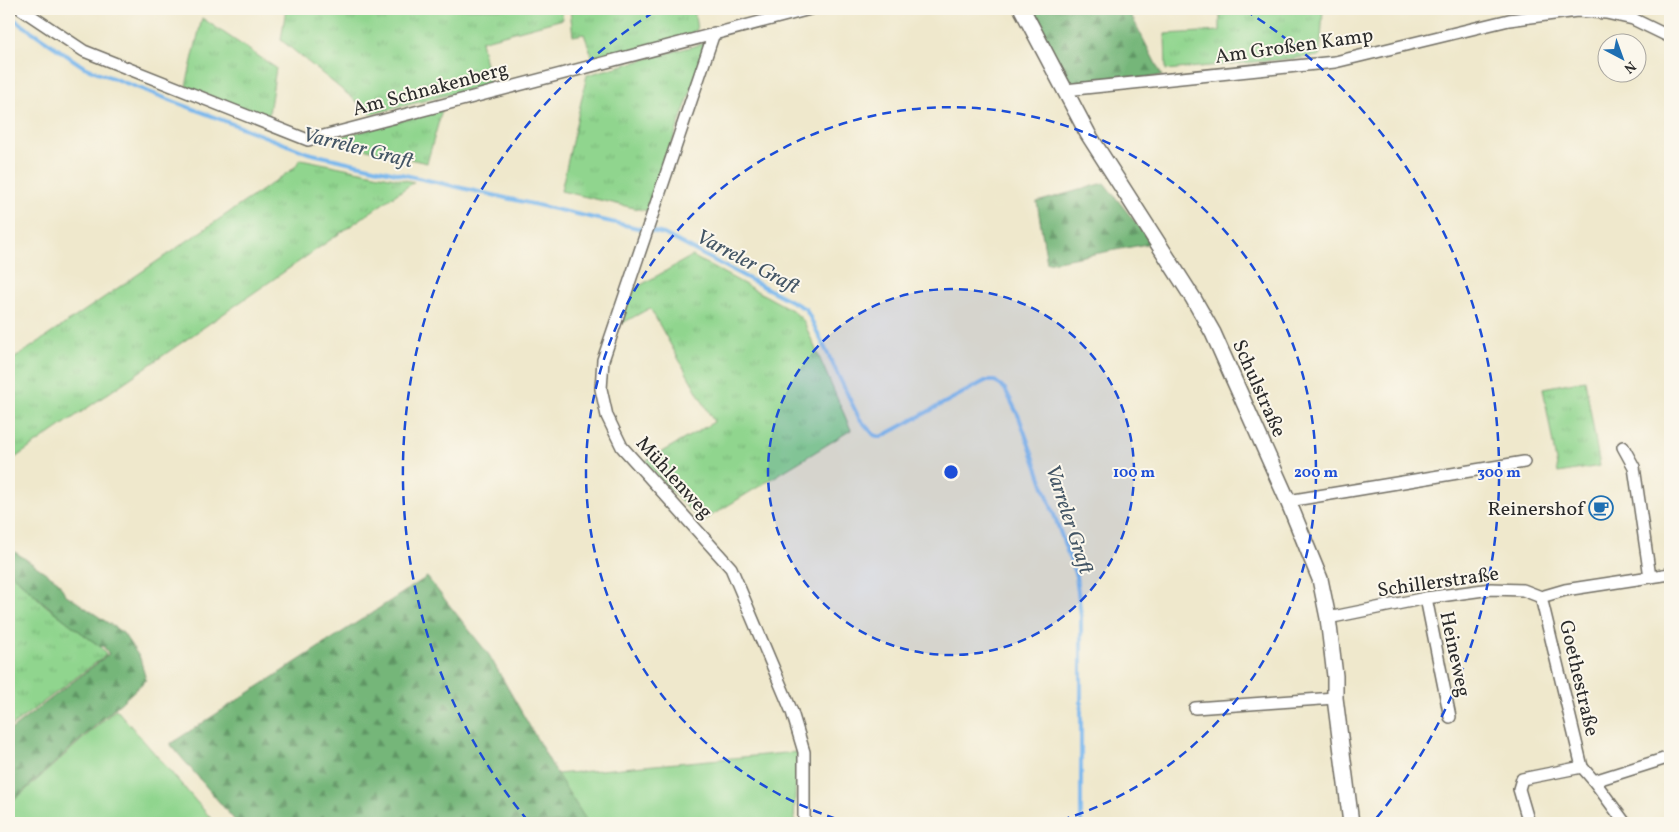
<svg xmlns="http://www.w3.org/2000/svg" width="1679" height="832" viewBox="0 0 1679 832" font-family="Vollkorn,serif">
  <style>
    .grass { fill: url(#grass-tufts); stroke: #5e805c }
    .forest { fill: url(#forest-firs); stroke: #507052 }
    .pitch { fill: #90d58e; stroke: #5e805c }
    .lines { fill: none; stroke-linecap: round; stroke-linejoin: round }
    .stream { stroke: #7ab8ed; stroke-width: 4 }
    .minor-casing { stroke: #706d63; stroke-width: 14 }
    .tertiary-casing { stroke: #706d63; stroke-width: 18 }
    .minor { stroke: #fff; stroke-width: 11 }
    .tertiary { stroke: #fff; stroke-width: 15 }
    .ring { fill: none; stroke: #1d4ed8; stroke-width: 2.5; stroke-dasharray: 9 6 }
    .labels { text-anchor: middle; stroke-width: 4; stroke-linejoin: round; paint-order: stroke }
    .street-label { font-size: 20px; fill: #2b2b2b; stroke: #fbf7ec }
    .poi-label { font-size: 20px; fill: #2b2b2b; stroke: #fbf7ec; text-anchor: end }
    .water-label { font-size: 21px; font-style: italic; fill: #435565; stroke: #fbf7ec }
    .centre { fill: #1d4ed8; stroke: #fbf7ec; stroke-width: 2.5 }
    .ring-label { font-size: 15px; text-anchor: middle; font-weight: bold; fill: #1d4ed8; stroke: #fbf7ec; stroke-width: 4; stroke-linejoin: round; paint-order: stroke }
  </style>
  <defs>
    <pattern id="grass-tufts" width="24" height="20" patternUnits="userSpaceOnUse" patternTransform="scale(1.25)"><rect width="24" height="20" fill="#90d58e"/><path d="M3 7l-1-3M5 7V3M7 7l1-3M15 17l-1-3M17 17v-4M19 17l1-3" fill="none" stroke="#7cb77b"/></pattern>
    <pattern id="forest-firs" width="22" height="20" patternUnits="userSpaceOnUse" patternTransform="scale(1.25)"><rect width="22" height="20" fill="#74b679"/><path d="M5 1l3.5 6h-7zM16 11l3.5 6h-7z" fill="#5f9463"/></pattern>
  </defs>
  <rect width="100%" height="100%" fill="#fbf7ec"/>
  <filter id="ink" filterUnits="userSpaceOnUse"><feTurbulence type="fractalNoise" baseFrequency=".02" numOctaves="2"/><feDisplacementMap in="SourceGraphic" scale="10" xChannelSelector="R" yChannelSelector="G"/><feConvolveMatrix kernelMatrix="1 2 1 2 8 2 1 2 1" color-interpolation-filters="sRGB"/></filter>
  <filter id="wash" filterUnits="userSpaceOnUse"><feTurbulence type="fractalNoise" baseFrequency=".0096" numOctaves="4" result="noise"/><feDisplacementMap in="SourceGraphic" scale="20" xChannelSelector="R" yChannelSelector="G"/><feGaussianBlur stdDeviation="1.12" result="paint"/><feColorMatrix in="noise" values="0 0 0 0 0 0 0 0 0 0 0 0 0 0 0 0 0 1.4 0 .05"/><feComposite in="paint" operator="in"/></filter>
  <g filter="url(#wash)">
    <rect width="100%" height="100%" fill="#efe8cc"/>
    <g class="grass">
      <path d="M286 9H561L563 19 481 41 490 84 372 114 281 40Z"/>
      <path d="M570 9H694L697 30 690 34 594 61 584 34 573 36Z"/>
      <path d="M1220 9H1323L1320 56 1166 70 1165 34 1220 31Z"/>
      <path d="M202 18 276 68 268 120 186 86Z"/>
      <path d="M709 42 647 211 561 191 587 75Z"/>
      <path d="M442 110 427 163 341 143 340 137Z"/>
      <path d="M301 159 414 182 9 462V362L293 169Z"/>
      <path d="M692 256 792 310 803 320 851 430 701 522 644 462 714 422 650 308 619 325 632 290Z"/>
      <path d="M1585 380 1600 466 1558 473 1543 388Z"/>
      <path d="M9 571 45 605 101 647 106 655 9 728Z"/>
    </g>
    <g class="forest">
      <path d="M1030 9H1128L1162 76 1067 85Z"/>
      <path d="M1104 183 1152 243 1047 263 1037 202Z"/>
      <path d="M9 548 58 581 65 594 123 633 140 658 146 680 9 804V731L109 654 103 646 101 647C68 624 38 599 9 571Z"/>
      <path d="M427 577 489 655 557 774 588 823H237L170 744Z"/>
    </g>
    <g class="pitch">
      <path d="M116 709 215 823H9V805Z"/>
      <path d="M797 752 794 823H588L557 774Z"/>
    </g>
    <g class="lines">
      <path class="stream" d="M9 16 84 67 308 153 664 234 806 309 859 418 874 435 881 437 985 381H995L1005 389 1019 417 1076 576 1081 616V823"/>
    </g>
  </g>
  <g filter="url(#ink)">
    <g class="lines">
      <g class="minor-casing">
        <g id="minor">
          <path d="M21 9 84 51 308 140 810 9"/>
          <path d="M714 33 603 360 601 389 607 416 622 447 731 568 792 712 804 752V823"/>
          <path d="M1065 90 1335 62 1509 20 1577 11 1606 13 1633 19 1670 37"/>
          <path d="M1623 447 1634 467 1650 577"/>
          <path d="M1288 501 1524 462"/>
          <path d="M1426 598 1450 717"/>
          <path d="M1328 618 1426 598 1491 589 1523 590 1541 597 1565 590 1670 574"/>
          <path d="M1195 708 1335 698"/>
          <path d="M1582 767 1594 781 1625 823"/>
          <path d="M1594 781 1670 757"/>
          <path d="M1529 823 1519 789 1522 779 1582 767 1541 597"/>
        </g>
      </g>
      <g class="tertiary-casing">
        <path id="tertiary" d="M1022 9 1088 134 1193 298 1213 333 1288 501 1320 579 1328 618 1335 676V698L1351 823"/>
      </g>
      <use href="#minor" class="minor"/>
      <use href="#tertiary" class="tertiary"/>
    </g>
  </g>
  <circle cx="951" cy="472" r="183" fill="#1d4ed8" fill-opacity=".12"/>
  <g class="ring">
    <circle cx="951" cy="472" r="183"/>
    <path d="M850 823A365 365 0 1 1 1052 823"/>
    <path d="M528 821A548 548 0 0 1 657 10M1245 10A548 548 0 0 1 1374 821"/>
  </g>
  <defs>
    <g id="cafe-ring" transform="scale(1.25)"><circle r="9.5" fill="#fbf7ec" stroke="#1f6fb2" stroke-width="1.5"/><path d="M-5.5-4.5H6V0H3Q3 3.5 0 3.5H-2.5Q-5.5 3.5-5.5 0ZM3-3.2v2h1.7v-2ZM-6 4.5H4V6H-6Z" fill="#1f6fb2"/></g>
  </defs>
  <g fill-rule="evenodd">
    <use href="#cafe-ring" x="1601" y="508"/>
  </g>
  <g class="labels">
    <g class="street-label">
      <text transform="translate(1294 45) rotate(-8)" y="7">Am Großen Kamp</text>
      <text transform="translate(430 88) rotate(-15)" y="7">Am Schnakenberg</text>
      <text transform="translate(1260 388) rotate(66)" y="7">Schulstraße</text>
      <text transform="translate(675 477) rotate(48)" y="7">Mühlenweg</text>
      <text transform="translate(1438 581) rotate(-8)" y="7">Schillerstraße</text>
      <text transform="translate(1456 654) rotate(78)" y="7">Heineweg</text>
      <text transform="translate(1580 678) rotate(77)" y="7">Goethestraße</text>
    </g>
    <g class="poi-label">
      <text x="1584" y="515">Reinershof</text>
    </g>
    <g class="water-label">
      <text transform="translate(358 147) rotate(14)" y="7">Varreler Graft</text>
      <text transform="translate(748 261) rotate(28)" y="7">Varreler Graft</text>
      <text transform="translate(1070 519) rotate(72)" y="7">Varreler Graft</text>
    </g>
  </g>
  <circle cx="951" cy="472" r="8" class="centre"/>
  <g class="ring-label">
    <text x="1134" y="477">100 m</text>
    <text x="1316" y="477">200 m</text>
    <text x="1499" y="477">300 m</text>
  </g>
  <rect width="1679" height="832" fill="none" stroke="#fbf7ec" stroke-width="30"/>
  <g transform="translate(1622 58) rotate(139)"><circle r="24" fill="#fbf7ec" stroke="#a8a59f"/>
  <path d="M0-4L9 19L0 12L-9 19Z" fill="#1f6fb2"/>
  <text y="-8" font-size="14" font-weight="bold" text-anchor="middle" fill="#2b2b2b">N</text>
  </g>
</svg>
